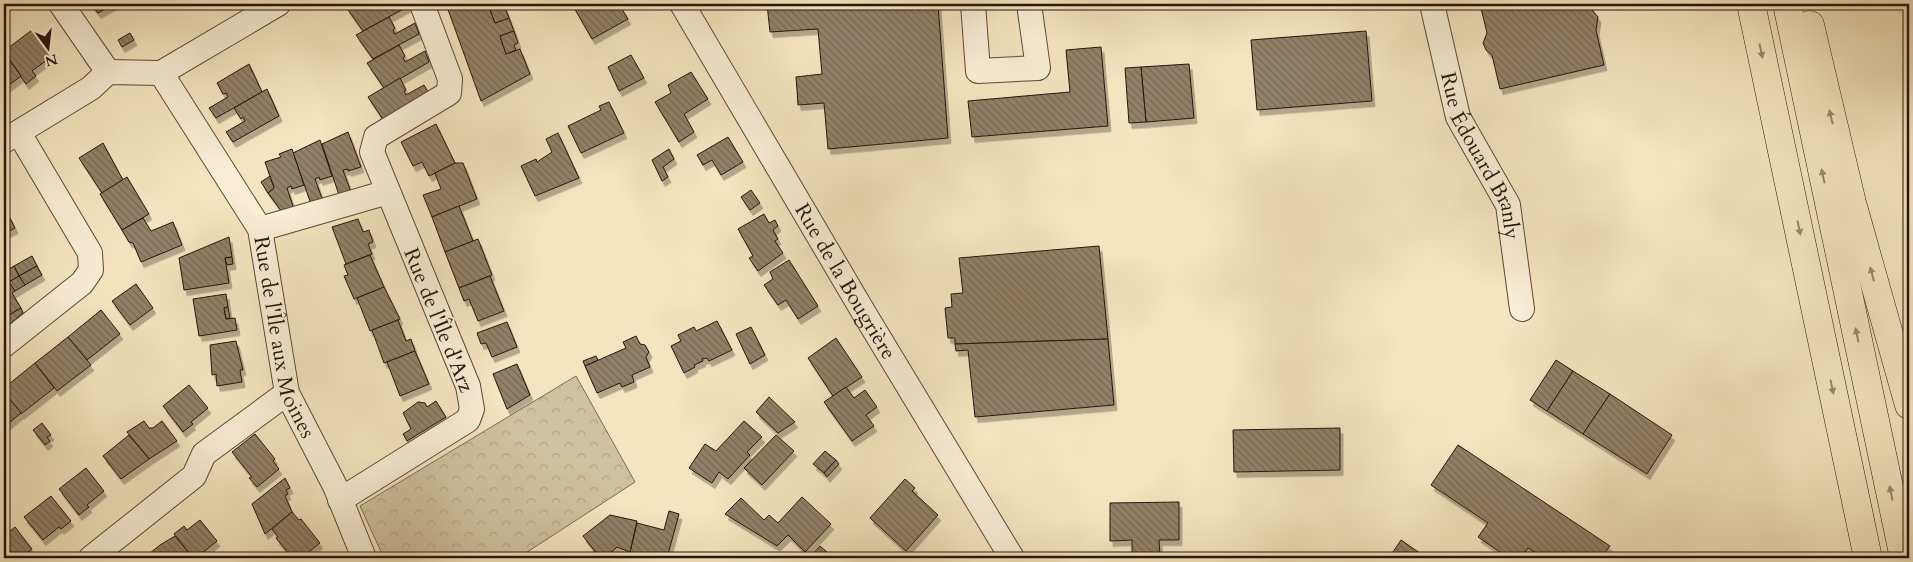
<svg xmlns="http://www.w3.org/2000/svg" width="1913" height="562" viewBox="0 0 1913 562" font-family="Cardo,serif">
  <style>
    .forest { fill: url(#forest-crowns); stroke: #7d6a55 }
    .building { fill: url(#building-back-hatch); stroke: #29140a; filter: url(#shadow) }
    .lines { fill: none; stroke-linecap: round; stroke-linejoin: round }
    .minor-casing { stroke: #5c4837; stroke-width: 26 }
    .motorway-casing { stroke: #29140a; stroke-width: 29 }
    .minor { stroke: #f8edd5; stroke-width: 24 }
    .motorway { stroke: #f4e4bf; stroke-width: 28 }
    .oneway { fill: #99866e }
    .labels { text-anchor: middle; stroke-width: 4; stroke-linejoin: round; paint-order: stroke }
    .street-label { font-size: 21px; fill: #29140a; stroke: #f8edd5 }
  </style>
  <defs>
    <pattern id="forest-crowns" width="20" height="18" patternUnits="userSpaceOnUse" patternTransform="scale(1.25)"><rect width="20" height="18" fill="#d1c1a0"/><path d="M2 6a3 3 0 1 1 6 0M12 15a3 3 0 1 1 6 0" fill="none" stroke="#b3a588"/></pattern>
    <pattern id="building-back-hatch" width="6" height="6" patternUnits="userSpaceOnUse" patternTransform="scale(1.25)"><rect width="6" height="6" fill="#938068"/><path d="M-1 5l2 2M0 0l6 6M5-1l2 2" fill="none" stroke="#786854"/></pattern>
    <filter id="shadow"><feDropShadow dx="3" dy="5.5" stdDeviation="0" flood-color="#0004"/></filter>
  </defs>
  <rect width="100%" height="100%" fill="#f4e4bf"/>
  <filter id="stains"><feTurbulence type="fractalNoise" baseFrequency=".004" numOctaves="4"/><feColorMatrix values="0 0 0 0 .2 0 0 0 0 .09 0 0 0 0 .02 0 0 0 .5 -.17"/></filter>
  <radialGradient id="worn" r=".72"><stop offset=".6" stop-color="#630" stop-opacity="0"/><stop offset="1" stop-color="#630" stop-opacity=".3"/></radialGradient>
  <path class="forest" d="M576 376 635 482 518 558H384L360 506Z"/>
  <g class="building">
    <path d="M91 4H114L98 13Z"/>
    <path d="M352 4H408L409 6 363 31 346 7Z"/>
    <path d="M446 4H488L495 23 509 18 514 31 500 36 506 54 520 49 530 74 481 101Z"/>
    <path d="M488 4H499L500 7 504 5 509 18 495 23Z"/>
    <path d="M572 4H619L628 19 592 39Z"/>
    <path d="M767 4H938L948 138 828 149 824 103 798 105 797 90 796 77 822 74 818 29 770 32Z"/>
    <path d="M1480 4H1590L1592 10 1598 17 1596 30 1604 65 1500 89 1492 55 1486 50 1483 43 1487 33Z"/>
    <path d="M389 17 395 28 393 30 395 34 415 23 419 34 373 59 356 35Z"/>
    <path d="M32 30 51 57 32 71 36 76 26 84 4 51Z"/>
    <path d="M514 31 518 43 514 45 516 50 506 54 500 36Z"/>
    <path d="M1366 31 1372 101 1257 110 1251 40Z"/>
    <path d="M130 33 134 40 122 47 118 40Z"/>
    <path d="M399 45 405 56 403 58 405 62 425 51 429 62 384 88 367 63Z"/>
    <path d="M1101 47 1108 126 972 137 968 101 1070 92 1066 50Z"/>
    <path d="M4 52 21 76 4 89Z"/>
    <path d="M631 55 644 78 619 91 608 67Z"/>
    <path d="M249 64 262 92 216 118 209 108 228 97 226 93 223 94 217 83Z"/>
    <path d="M1189 64 1194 118 1146 122 1141 67Z"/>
    <path d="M1141 67 1146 122 1129 123 1125 68Z"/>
    <path d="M691 72 708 99 684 114 694 132 679 142 655 102 671 93 668 85Z"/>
    <path d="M400 78 406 90 404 91 406 95 424 85 430 95 384 121 368 97Z"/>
    <path d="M267 89 279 116 233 142 226 132 245 121 243 117 241 119 234 108Z"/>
    <path d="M609 102 624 133 581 153 568 126 601 110 599 106Z"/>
    <path d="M436 124 455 163 429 176 422 162 413 166 401 142Z"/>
    <path d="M348 132 361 167 348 171V169L343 170 351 192 339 195 322 144Z"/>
    <path d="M558 133 579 178 535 196 521 166 536 159 537 162 552 152 546 139Z"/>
    <path d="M728 137 743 162 721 175 712 160 703 165 697 155Z"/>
    <path d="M320 140 332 176 320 180 319 177 315 179 323 201 311 204 293 153Z"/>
    <path d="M103 143 123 180 102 193 79 158Z"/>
    <path d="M292 149 304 185 292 189 291 186 287 188 294 209 282 212 268 193 274 188 265 162 281 157 279 154Z"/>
    <path d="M669 149 674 159 663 167 668 177 662 181 652 160Z"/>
    <path d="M455 163H463L477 199 432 217 423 195 441 189 435 173Z"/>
    <path d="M270 176 274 188 268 193 261 182Z"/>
    <path d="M127 177 149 214 122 230 100 194Z"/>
    <path d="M751 190 760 203 750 210 741 197Z"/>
    <path d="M459 206 473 241 445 252 432 217Z"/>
    <path d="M4 208 10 218 4 222Z"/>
    <path d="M764 214 769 223 775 220 778 226 773 230 778 239 775 241 783 253 758 271 749 258 753 256 738 229Z"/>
    <path d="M10 218 15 228 4 234V222Z"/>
    <path d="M143 218 151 231 173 222 182 245 141 262 133 243 129 242 122 230Z"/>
    <path d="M358 219 363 232 369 230 373 242 368 244 372 254 346 264 332 227Z"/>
    <path d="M229 237 232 257 225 258 229 283 184 290 179 258Z"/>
    <path d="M478 239 492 275 459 288 445 252Z"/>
    <path d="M1099 246 1108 339 955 344V338H948L945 308 952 307 951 294 963 293 959 258Z"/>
    <path d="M370 255 384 287 354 299 344 276 348 275 344 265Z"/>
    <path d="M32 256 37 266 19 276 14 266Z"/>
    <path d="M232 257 233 264 227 265 225 258Z"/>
    <path d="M789 260 818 306 798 319 786 300 778 305 764 285 773 279 770 272Z"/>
    <path d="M14 266 19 276 9 282 4 272Z"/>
    <path d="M37 266 42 275 25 285 19 276Z"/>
    <path d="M4 272 15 291 12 293 21 308 4 318Z"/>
    <path d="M19 276 25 285 15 291 9 282Z"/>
    <path d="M490 276 504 311 478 321 469 299 464 301 459 288Z"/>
    <path d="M136 284 153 308 130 325 112 301Z"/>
    <path d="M384 287 400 319 370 331 357 298Z"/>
    <path d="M226 294 228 307 224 308 226 319 235 318 237 330 199 336 193 299Z"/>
    <path d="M228 307 230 318 226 319 224 308Z"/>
    <path d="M21 308 23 313 4 329V318Z"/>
    <path d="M101 310 120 334 87 360 68 337Z"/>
    <path d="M398 320 406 341 411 339 415 351 384 363 372 330Z"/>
    <path d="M717 321 732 350 709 361 707 358 702 359 703 361 694 365 695 367 684 373 671 346 681 341 678 335 694 327 696 331Z"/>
    <path d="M507 322 517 347 492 357 486 343 481 344 477 333Z"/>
    <path d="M751 327 765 355 750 364 736 334Z"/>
    <path d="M636 336 640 344 645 345 649 352 646 357 650 367 632 375 634 382 622 387 620 383 597 393 585 366 626 348 623 342Z"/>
    <path d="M68 337 91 365 57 391 35 363Z"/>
    <path d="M836 338 862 377 833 396 808 358Z"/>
    <path d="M1108 339 1114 405 975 417 968 350 956 351 955 344Z"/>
    <path d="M236 341 243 370H240L242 382 217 386 216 374 212 375 210 345Z"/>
    <path d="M415 351 429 384 400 396 387 362Z"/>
    <path d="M596 356 598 360 585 366 583 361Z"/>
    <path d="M1556 360 1573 371 1547 411 1530 400Z"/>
    <path d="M35 363 54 388 21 414 4 392V388Z"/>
    <path d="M517 364 530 395 507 409 493 374Z"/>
    <path d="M1573 371 1610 394 1583 434 1547 411Z"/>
    <path d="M189 385 208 408 191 422 193 424 183 432 163 406Z"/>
    <path d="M846 387 854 398 865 390 877 407 866 415 874 426 852 441 824 402Z"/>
    <path d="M4 392 21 413 4 427Z"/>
    <path d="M1610 394 1672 435 1647 474 1583 434Z"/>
    <path d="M769 397 795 422 778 433 756 412Z"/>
    <path d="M436 401 446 417 407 441 403 434 411 429 403 413 418 402 425 403 427 407Z"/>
    <path d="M144 421 149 428H153L162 421 177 441 149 459 127 432Z"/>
    <path d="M744 421 762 437 747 452 750 455 728 479 719 472 712 483 689 468 705 444 716 451Z"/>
    <path d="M42 423 51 435 47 437 50 441 45 445 33 430Z"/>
    <path d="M1340 428V470L1234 472 1233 430Z"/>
    <path d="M255 434 275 459 273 461 279 469 257 487 249 478 252 477 232 452Z"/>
    <path d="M129 435 149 459 121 479 103 456Z"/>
    <path d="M776 435 794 451 762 485 744 468Z"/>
    <path d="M1458 445 1610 546 1601 558H1544L1528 548 1521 558H1509L1478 537 1488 523 1431 485Z"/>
    <path d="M825 451 836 460 824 473 813 464Z"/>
    <path d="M836 460 839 464 827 477 824 473Z"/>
    <path d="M86 468 104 491 87 505 89 507 79 515 59 489Z"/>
    <path d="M285 478 290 488 286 490 288 494 285 496 292 512 265 534 252 504Z"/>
    <path d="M905 479 915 488 912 491 938 515 906 551 870 518Z"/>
    <path d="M51 496 71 521 61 529 59 527 43 540 24 517Z"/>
    <path d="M802 497 831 524 805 552 788 535 777 546 725 514 741 498 764 520 769 515 778 523Z"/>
    <path d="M1179 502V540H1159L1160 557 1185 558H1115H1132V540L1110 541V503Z"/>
    <path d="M669 511 679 514 667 558H651L630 552 637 523 664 530Z"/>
    <path d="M292 512 299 520 301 519 320 543 301 558H292L276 538 278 537 272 529Z"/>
    <path d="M610 515 637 521 630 552 617 547 605 558H600L583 536Z"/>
    <path d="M200 520 217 541 196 558H193L174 534 184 526 187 530Z"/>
    <path d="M15 527 32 549 20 558H4V536Z"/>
    <path d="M175 536 193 558H144L160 545Z"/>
    <path d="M1401 540 1427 558H1389Z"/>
    <path d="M820 546 834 558 810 557Z"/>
  </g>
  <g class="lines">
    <g class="minor-casing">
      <g id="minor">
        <path d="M61 4 108 72"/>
        <path id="s1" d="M682 4 861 308 1012 558"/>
        <path d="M973 4 978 71 1038 68 1029 4"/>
        <path id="s2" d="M1432 4 1458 117 1508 205 1522 309"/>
        <path id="s3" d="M161 73 260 229 287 393 335 486 364 558"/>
        <path d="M4 141 91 88 108 72 161 73 278 4"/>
        <path d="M260 229 388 192"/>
        <path d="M4 345 82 283 91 270 90 253 19 133"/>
        <path d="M340 500 468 420 472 409 468 386 372 152 376 137 449 93 450 79 422 4"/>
        <path d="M91 558 194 476 204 454 287 393"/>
      </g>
    </g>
    <g class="motorway-casing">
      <g id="motorway">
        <path d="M1751 4 1868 558"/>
        <path d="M1787 4 1904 558"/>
        <path d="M1810 25 1852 203 1909 405"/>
      </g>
    </g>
    <use href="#minor" class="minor"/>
    <use href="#motorway" class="motorway"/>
  </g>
  <defs><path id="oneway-solid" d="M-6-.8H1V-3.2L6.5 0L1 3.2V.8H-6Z" transform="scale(1.25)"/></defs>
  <g class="oneway">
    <use href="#oneway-solid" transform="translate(1761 51) rotate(78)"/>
    <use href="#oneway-solid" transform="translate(1831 117) rotate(-104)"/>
    <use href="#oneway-solid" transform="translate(1823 176) rotate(-102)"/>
    <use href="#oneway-solid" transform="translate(1799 228) rotate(78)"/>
    <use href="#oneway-solid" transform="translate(1872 274) rotate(-105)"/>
    <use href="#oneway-solid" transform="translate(1857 335) rotate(-102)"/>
    <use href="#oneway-solid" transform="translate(1832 387) rotate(78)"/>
    <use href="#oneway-solid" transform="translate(1891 493) rotate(-102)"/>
  </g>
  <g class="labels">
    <g class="street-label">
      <text dy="7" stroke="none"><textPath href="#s2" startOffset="161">Rue Édouard Branly</textPath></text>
      <text dy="7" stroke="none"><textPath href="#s1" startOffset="322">Rue de la Bougrière</textPath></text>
      <text transform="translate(439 320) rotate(68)" y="7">Rue de l'Île d'Arz</text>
      <text dy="7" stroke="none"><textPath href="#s3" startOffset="296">Rue de l'Île aux Moines</textPath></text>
    </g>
  </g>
  <rect width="1913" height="562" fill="none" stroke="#f4e4bf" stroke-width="20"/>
  <rect x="5" y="5" width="1903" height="552" fill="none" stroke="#29140a" stroke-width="2.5"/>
  <rect x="10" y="10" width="1893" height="542" fill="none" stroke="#29140a"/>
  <g transform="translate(48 48) rotate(165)" stroke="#f8edd5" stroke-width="4" paint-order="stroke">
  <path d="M0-4L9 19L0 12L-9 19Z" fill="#29140a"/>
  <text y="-8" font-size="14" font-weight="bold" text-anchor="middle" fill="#29140a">N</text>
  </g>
  <rect width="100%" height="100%" filter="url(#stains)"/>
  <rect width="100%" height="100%" fill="url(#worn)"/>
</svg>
